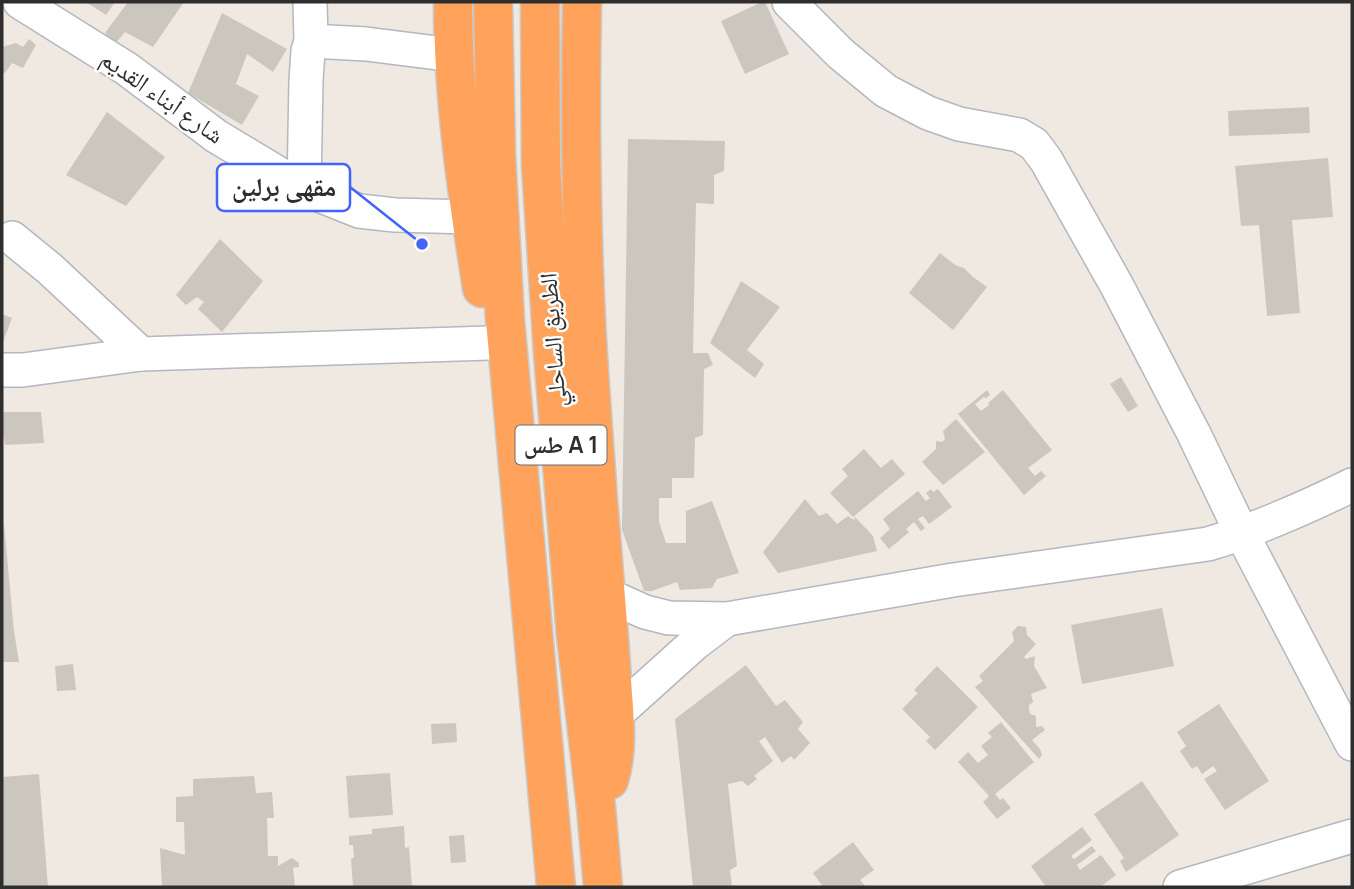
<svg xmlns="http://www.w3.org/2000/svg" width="1354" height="889" viewBox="0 0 1354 889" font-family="Manrope,'Noto Naskh Arabic',sans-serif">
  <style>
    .building { fill: #cbc7bf }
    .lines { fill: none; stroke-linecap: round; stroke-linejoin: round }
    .minor-casing { stroke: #b4b7c1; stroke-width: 36 }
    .highway-casing { stroke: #c9c9c9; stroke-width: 41 }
    .minor { stroke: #fff; stroke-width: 33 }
    .highway { stroke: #ffa35c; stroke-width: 38 }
    .labels { text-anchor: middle; stroke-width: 5; stroke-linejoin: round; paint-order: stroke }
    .shield { fill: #fff; stroke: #6d6d6d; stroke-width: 2 }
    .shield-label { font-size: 23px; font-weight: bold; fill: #2e2e2e }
    .street-label { font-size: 24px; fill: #2e2e2e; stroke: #fff }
    .leader { fill: none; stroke: #4264fb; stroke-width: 2.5 }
    .callout-dot { fill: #4264fb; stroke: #fff; stroke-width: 2.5 }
    .callout { fill: #fff; stroke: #4264fb; stroke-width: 2.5 }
    .callout-label { font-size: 26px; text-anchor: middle; font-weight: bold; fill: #2e2e2e }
  </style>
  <rect width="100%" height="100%" fill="#efe9e1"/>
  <g class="building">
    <path d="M86 2H115L106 15Z"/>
    <path d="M128 2H184L153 47 125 32 115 44 105 33Z"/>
    <path d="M762 2H765L789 54 745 74 721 21Z"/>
    <path d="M222 13 287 49 273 72 247 54 236 84 259 96 242 125 188 93Z"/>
    <path d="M29 39 36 45 23 68 12 63 5 73 2 72V47L16 43 23 47Z"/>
    <path d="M1309 107 1310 133 1229 136 1228 111Z"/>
    <path d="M107 112 165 157 126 206 66 175Z"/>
    <path d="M628 139 725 141 724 171 714 175V204L696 203 693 353H708L713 365 704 369 703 435 695 438 694 478H672V498H659V522L666 543H686V511L712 501 739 573 717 579 712 588 680 590 677 582 652 591H644L622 530Z"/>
    <path d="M1328 158 1333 217 1292 220 1300 313 1267 316 1259 225 1241 226 1235 166Z"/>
    <path d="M220 239 263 281 222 332 198 309 204 302 197 297 186 305 176 295Z"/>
    <path d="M940 253 955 265 964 268 973 277 987 287 953 330 909 293Z"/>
    <path d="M741 281 780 307 747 350 764 364 755 378 710 343Z"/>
    <path d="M2 314 12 318 2 345Z"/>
    <path d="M1121 377 1138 406 1128 412 1110 384Z"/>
    <path d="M987 390 990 395 986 398 984 397 975 404 981 411 989 405 988 403 1003 390 1052 450 1028 468 1035 476 1041 471 1046 476 1024 495 958 414Z"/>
    <path d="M2 412H41L44 443 5 445 3 434H2Z"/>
    <path d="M956 419 985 452 943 485 922 462 936 449V441L942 442 945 439 943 431Z"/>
    <path d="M864 449 881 468 892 459 905 474 853 517 830 493 848 476 842 469Z"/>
    <path d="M931 489 933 492 938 489 952 507 929 524 923 516 918 519 925 528 921 531 914 522 906 529 909 532 889 549 880 538 890 529 883 519 918 491 926 501 930 498 926 493Z"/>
    <path d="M805 499 819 516 827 513 837 524 848 516 854 520 855 517 873 536 877 551 778 573 763 552Z"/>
    <path d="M2 525H4L14 631 19 662H2Z"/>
    <path d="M1162 608 1174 666 1082 684 1071 625Z"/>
    <path d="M1018 626 1026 627 1027 635 1036 644 1024 657 1026 659 1035 656 1034 666 1047 688 1031 694 1033 702 1029 705V709L1030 714 1036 716V727L1042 726 1045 730 1032 740 1040 749 1042 755 1039 759 975 687 983 681 979 676 1014 641 1012 632Z"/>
    <path d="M73 664 76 690 57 691 55 666Z"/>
    <path d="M746 665 776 706 785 700 803 722 798 729 810 743 794 760 791 756 782 763 765 737 759 741 773 761 754 776 757 779 748 786 742 781 728 784 737 866 730 870 732 887H693L675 719Z"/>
    <path d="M937 666 978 707 935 750 926 741 930 737 902 709 918 693 914 690Z"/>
    <path d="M1219 704 1269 781 1225 810 1204 779 1217 771 1213 766 1202 774 1197 766 1192 769 1180 751 1186 746 1177 732Z"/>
    <path d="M1001 722 1034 762 995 794 1000 800 1003 798 1011 808 997 819 983 802 989 796 958 762 968 752 978 763 988 755 981 746 992 737 988 733Z"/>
    <path d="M456 723 457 742 432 744 431 724Z"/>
    <path d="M390 773 393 815 349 818 346 776Z"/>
    <path d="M39 774 48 887H2V777Z"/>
    <path d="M254 776 256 793 272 792 274 818H267L268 856H278V866L292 858 299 863V867L293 868 295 887H162L160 848 185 855 184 822H176V797L193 796V779Z"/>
    <path d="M1142 781 1179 835 1126 872 1120 861 1124 858 1094 814Z"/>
    <path d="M404 826 405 848 409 847 412 887H353L351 858H354L353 845H349V836L372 834V829Z"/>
    <path d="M1082 827 1092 840 1071 856 1074 859 1092 846 1096 851 1077 865 1080 870 1101 855 1116 875 1100 887H1046L1031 866Z"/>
    <path d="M464 835 466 862 451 863 449 836Z"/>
    <path d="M853 842 874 870 860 880 866 887H823L813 873Z"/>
  </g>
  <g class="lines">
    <g class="minor-casing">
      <g id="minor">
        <path d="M20 2 127 69 216 136 304 189 359 211 395 215 470 217"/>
        <path d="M310 2 311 41 366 44 453 55"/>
        <path d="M789 2 841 54 886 91 928 113 959 124 1019 135 1034 144 1046 160 1117 286 1194 434 1242 534 1352 744"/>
        <path d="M304 189 306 80 308 51 311 41"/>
        <path d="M12 238 50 269 141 354"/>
        <path d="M2 370H23L141 354 489 343"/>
        <path d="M607 595 645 612 669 618 727 619 953 580 1208 544C1258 529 1305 508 1352 485"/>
        <path d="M614 716 694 644 727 619"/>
        <path d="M1180 887 1352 836"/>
      </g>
    </g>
    <g class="highway-casing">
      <g id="highway">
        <path d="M453 2C453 99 467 193 482 288"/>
        <path d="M493 2 496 155 505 320 556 887"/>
        <path d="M540 2 541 166 553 353 576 636 596 807 603 887"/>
        <path d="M582 2C580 108 581 214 586 320 589 380 594 440 598 500 603 560 608 620 612 680 614 712 619 748 609 780"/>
      </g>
    </g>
    <use href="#minor" class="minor"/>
    <use href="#highway" class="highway"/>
  </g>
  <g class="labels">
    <rect class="shield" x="515.5" y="425.5" width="91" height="39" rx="5"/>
    <g class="shield-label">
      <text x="561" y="453">طس A 1</text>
    </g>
    <g class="street-label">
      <text transform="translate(162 97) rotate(35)" y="8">شارع أبناء القديم</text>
      <text transform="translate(553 340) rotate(-94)" y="8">الطريق الساحلي</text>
    </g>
  </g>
  <path class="leader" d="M422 244L350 187"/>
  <circle class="callout-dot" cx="422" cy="244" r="7"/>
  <rect class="callout" x="217" y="164" width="133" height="47" rx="7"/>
  <g class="callout-label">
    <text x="284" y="196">مقهى برلين</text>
  </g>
  <rect width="1354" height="889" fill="none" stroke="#2e2e2e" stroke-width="7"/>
</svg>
